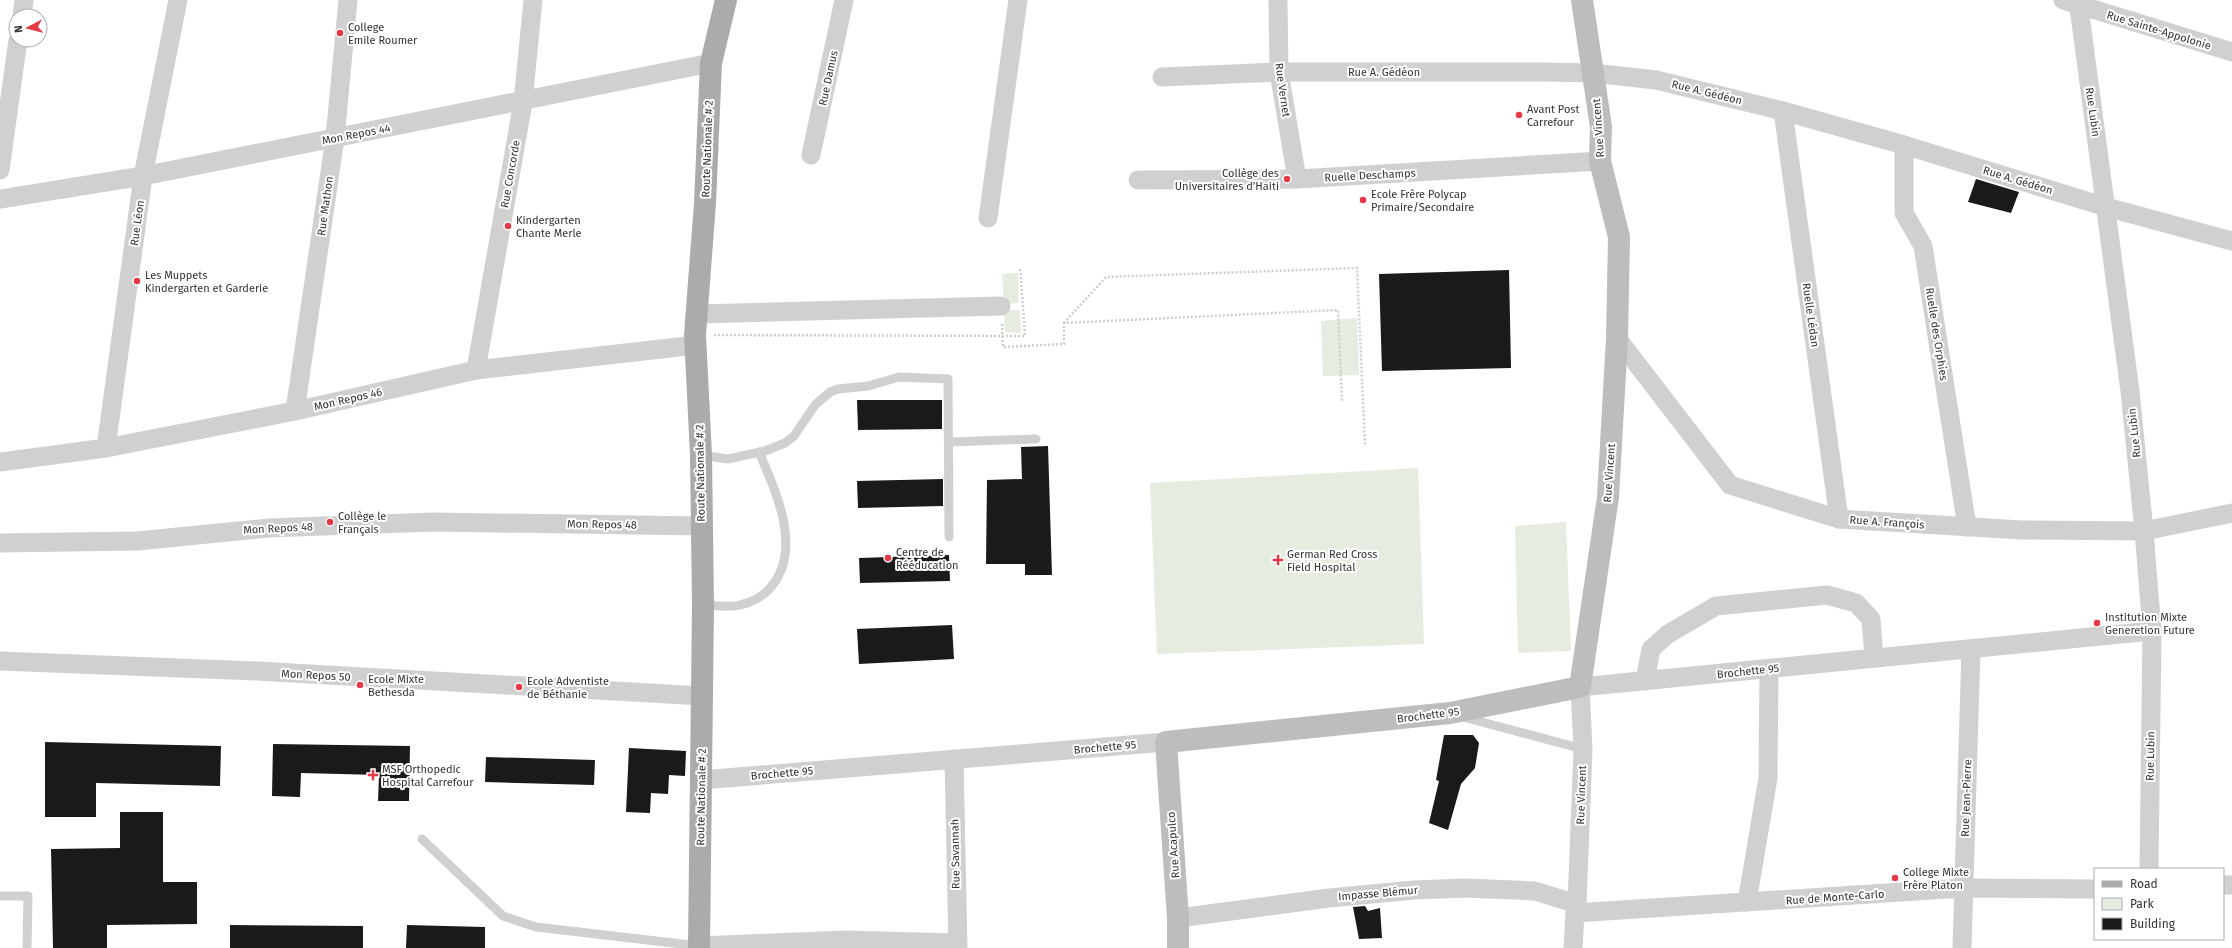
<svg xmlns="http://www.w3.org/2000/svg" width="2232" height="948" viewBox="0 0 2232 948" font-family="'Fira Sans',sans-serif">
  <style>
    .green { fill: #e6ecdf }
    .building { fill: #1a1a1a }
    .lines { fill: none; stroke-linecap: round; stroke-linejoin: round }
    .path { stroke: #cdcdcd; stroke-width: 2.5; stroke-dasharray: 2 2; stroke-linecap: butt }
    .lane { stroke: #d0d0d0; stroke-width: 9 }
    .street { stroke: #d0d0d0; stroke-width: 19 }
    .secondary { stroke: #bdbdbd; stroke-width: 22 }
    .primary { stroke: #ababab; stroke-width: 22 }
    .poi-dot { fill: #e63946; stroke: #fff; stroke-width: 1.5 }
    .labels { text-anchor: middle; stroke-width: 4; stroke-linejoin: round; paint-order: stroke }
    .poi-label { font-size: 11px; fill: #333; stroke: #fff; text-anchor: start }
    .street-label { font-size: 11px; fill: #333; stroke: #fff }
  </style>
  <rect width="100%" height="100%" fill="#fff"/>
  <g class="green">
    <path d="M1018 273 1019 303 1004 304 1002 274Z"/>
    <path d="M1004 310H1020L1021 333 1005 332Z"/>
    <path d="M1357 318 1359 375 1323 376 1321 321Z"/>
    <path d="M1418 468 1424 644 1157 654 1150 483Z"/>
    <path d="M1566 522 1571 651 1518 653 1515 526Z"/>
  </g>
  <g class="building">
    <path d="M1976 179 2019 192 2011 213 1968 202Z"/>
    <path d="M1509 270 1511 368 1382 371 1379 274Z"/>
    <path d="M857 400H942V429L858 430Z"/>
    <path d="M1048 446 1052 575H1025V564H986L987 480 1022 479 1021 447Z"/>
    <path d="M943 479V506L858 508 857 481Z"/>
    <path d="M949 555 950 581 860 583 859 558Z"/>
    <path d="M952 625 954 659 859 664 857 629Z"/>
    <path d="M1444 735H1473L1479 743 1475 768 1461 784 1448 830 1429 823 1439 781 1436 780Z"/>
    <path d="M45 742 221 746 220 786 96 783V817H45Z"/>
    <path d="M273 744 410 746 409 801H378L379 775 301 773 300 797 272 796Z"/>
    <path d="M629 748 686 751 685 776 669 775 668 794 651 793 650 813 626 812Z"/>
    <path d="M486 757 595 760 594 785 485 782Z"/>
    <path d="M120 812H163V882H197V924L107 925V948H53L51 849 120 848Z"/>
    <path d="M1365 906 1368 911 1380 908 1382 938 1359 939 1353 907Z"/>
    <path d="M230 925 363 926V948H230Z"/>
    <path d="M407 925 485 927V948H406Z"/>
  </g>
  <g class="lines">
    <g class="path">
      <path d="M1064 323 1106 277 1357 268 1365 446"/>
      <path d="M1002 324 1003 347 1064 344V323L1338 310 1342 402"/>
      <path d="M714 335 1025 336 1020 267"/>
    </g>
    <g class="lane">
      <path d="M949 442 1036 439"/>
      <path d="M701 455 728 459 765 451 785 443 794 436 815 405 830 392 838 389 868 386 899 377 948 379 949 537"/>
      <path d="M703 605C714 605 729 608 740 605 751 603 764 596 771 587 803 549 776 492 759 452"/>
      <path d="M1463 717 1583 749"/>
      <path d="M422 839 503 916 536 927 699 946"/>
      <path d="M0 896H28L27 948"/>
    </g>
    <g class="street">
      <path d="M1278 0 1279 72 1297 179"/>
      <path d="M2063 0 2232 52"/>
      <path d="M2078 0 2130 391 2144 531 2152 631 2149 869"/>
      <path d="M22 16 24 0"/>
      <path d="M1162 77 1279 72H1546L1593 73 1656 80 1783 111 1904 145 2106 207 2232 241"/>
      <path d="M1783 111 1839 519"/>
      <path d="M1904 145V213L1923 246 1967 527"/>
      <path d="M811 155 844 0"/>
      <path d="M0 170 18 40"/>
      <path d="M1138 180 1297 179 1600 161"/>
      <path d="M0 199 143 176 711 63"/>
      <path d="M988 218 1018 0"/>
      <path d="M696 314 1001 306"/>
      <path d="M1617 338 1730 485 1839 519 2022 530 2144 531 2232 513"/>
      <path d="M476 370 523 102 533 0"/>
      <path d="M295 411 335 138 348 0"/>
      <path d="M106 448 143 176 178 0"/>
      <path d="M0 462 106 448 295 411 476 370 696 345"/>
      <path d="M0 543 137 541 269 528 433 522 701 526"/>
      <path d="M0 661 257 671 703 696"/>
      <path d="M1645 681 1651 649 1668 634 1716 606 1827 595 1856 603 1871 619 1874 658"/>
      <path d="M954 759 958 948"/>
      <path d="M701 780 1166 742"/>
      <path d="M2223 885H2232"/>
      <path d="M1747 902 1768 778 1769 669"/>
      <path d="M1575 913 1963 888 2095 889"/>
      <path d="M1178 918 1329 898 1414 890 1465 888 1535 891 1577 904"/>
      <path d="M699 946 844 940 957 943"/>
      <path d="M1573 948 1575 913 1577 904 1583 749 1580 687 2152 631"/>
      <path d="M1962 948 1971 649"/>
    </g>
    <path class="secondary" d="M1178 948V918L1166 742 1450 713 1580 687 1608 497 1617 338 1619 237 1600 161 1601 127 1582 0"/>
    <path class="primary" d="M699 948 703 605 701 455 695 335 705 203 711 63 726 0"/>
  </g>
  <g class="poi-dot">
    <circle cx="340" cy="33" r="4"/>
    <circle cx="1519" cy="115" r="4"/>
    <circle cx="1287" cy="179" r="4"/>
    <circle cx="1363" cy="200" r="4"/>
    <circle cx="508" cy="226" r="4"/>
    <circle cx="137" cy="281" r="4"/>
    <circle cx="330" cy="522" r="4"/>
    <circle cx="888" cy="558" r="4"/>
    <path d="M1276 554h4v4h4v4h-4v4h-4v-4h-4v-4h4z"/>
    <circle cx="2097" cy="623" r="4"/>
    <circle cx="360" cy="685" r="4"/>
    <circle cx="519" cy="687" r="4"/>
    <path d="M371 769h4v4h4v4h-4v4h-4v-4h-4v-4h4z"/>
    <circle cx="1895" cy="878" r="4"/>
  </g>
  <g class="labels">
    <g class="poi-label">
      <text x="348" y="31">College<tspan x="348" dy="13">Emile Roumer</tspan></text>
      <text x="1527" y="113">Avant Post<tspan x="1527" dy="13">Carrefour</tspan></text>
      <text x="1279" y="177" text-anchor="end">Collège des<tspan x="1279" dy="13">Universitaires d’Haiti</tspan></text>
      <text x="1371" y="198">Ecole Frère Polycap<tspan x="1371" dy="13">Primaire/Secondaire</tspan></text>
      <text x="516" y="224">Kindergarten<tspan x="516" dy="13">Chante Merle</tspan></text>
      <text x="145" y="279">Les Muppets<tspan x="145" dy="13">Kindergarten et Garderie</tspan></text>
      <text x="338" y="520">Collège le<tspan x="338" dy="13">Français</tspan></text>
      <text x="896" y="556">Centre de<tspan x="896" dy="13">Rééducation</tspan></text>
      <text x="1287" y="558">German Red Cross<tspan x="1287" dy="13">Field Hospital</tspan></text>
      <text x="2105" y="621">Institution Mixte<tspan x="2105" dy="13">Generetion Future</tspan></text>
      <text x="368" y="683">Ecole Mixte<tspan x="368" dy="13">Bethesda</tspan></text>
      <text x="527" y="685">Ecole Adventiste<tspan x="527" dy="13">de Béthanie</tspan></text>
      <text x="382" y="773">MSF Orthopedic<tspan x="382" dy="13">Hospital Carrefour</tspan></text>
      <text x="1903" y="876">College Mixte<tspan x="1903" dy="13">Frère Platon</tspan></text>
    </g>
    <g class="street-label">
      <text transform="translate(2159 30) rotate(17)" y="4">Rue Sainte-Appolonie</text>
      <text x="1384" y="76">Rue A. Gédéon</text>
      <text transform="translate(828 78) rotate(-78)" y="4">Rue Damus</text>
      <text transform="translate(1283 90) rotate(82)" y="4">Rue Vernet</text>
      <text transform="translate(1707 92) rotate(14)" y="4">Rue A. Gédéon</text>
      <text transform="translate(2093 112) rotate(82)" y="4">Rue Lubin</text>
      <text transform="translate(1598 128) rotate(-94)" y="4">Rue Vincent</text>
      <text transform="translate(356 134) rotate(-11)" y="4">Mon Repos 44</text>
      <text transform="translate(707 149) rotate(-88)" y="4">Route Nationale # 2</text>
      <text transform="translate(510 174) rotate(-80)" y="4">Rue Concorde</text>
      <text transform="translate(1370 175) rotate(-3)" y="4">Ruelle Deschamps</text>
      <text transform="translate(2018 180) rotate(17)" y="4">Rue A. Gédéon</text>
      <text transform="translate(325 206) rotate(-82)" y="4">Rue Mathon</text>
      <text transform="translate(137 223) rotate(-82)" y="4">Rue Léon</text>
      <text transform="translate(1811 315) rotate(82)" y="4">Ruelle Lédan</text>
      <text transform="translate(1937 334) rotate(81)" y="4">Ruelle des Orphies</text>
      <text transform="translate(348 399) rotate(-13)" y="4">Mon Repos 46</text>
      <text transform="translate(2134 433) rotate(-96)" y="4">Rue Lubin</text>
      <text transform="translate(700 473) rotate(-91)" y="4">Route Nationale # 2</text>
      <text transform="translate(1609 473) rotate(-86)" y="4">Rue Vincent</text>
      <text transform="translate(1887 522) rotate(4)" y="4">Rue A. François</text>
      <text transform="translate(602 524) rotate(1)" y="4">Mon Repos 48</text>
      <text transform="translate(278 528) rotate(-3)" y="4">Mon Repos 48</text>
      <text transform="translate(1748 671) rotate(-6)" y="4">Brochette 95</text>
      <text transform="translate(316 675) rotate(3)" y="4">Mon Repos 50</text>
      <text transform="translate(1428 715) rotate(-7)" y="4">Brochette 95</text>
      <text transform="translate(1105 747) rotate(-5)" y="4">Brochette 95</text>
      <text transform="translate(2150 756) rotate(-89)" y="4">Rue Lubin</text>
      <text transform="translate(782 773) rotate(-5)" y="4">Brochette 95</text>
      <text transform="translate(1581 795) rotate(-88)" y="4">Rue Vincent</text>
      <text transform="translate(701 797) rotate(-89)" y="4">Route Nationale # 2</text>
      <text transform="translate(1966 798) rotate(-88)" y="4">Rue Jean-Pierre</text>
      <text transform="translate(1173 845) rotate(-94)" y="4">Rue Acapulco</text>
      <text transform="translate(955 854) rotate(-91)" y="4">Rue Savannah</text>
      <text transform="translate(1378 893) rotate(-5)" y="4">Impasse Blémur</text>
      <text transform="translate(1835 897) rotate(-4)" y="4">Rue de Monte-Carlo</text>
    </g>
  </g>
  <rect x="2094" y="868" width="130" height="72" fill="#ffffff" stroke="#adadad"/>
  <rect x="2102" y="881" width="20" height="6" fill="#ababab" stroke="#adadad"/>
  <text x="2130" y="888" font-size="12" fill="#333333">Road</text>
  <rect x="2102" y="898" width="20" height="12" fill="#e6ecdf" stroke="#adadad"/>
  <text x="2130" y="908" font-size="12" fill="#333333">Park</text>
  <rect x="2102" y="918" width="20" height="12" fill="#1a1a1a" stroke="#adadad"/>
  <text x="2130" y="928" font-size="12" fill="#333333">Building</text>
  <g transform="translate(28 28) rotate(263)"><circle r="19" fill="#ffffff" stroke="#adadad"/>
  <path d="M0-3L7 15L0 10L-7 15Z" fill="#e63946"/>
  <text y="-6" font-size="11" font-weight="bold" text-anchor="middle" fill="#333333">N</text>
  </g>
</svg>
